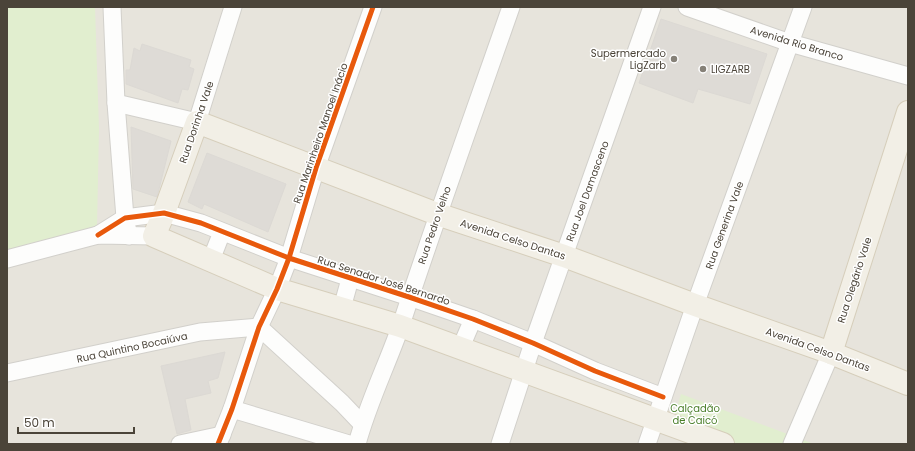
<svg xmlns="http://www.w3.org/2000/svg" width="915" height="451" viewBox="0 0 915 451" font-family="Poppins,sans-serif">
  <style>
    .residential { fill: #e7e4dc }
    .green { fill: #e1eecf }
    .building { fill: #dedbd6; stroke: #dcd9d4 }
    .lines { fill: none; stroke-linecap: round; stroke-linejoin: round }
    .minor-casing { stroke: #d2d0cb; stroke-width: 19 }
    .major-casing { stroke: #d6cebb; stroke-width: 24 }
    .minor { stroke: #fdfdfc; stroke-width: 17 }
    .major { stroke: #f2efe6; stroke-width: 22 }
    .cycleway-casing { stroke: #fff; stroke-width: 8 }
    .cycleway { stroke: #e8590c; stroke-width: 5 }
    .poi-dot { fill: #868178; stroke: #fff; stroke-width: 1.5 }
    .labels { text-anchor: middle; stroke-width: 3; stroke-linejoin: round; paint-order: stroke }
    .street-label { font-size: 10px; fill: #4b4439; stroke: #fff }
    .poi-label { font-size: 10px; fill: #4b4439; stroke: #fff; text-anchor: end }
    .park-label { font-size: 10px; fill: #4a7f2a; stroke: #fff }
  </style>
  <rect width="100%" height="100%" fill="#f4f2ee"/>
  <rect class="residential" x="7" y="7" width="901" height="437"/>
  <g class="green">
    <path d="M7 7H95L99 129 97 226 7 250Z"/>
    <path d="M681 394 814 444H737L673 421Z"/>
  </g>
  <g class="building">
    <path d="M661 19 767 54 750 104 698 89 693 103 639 83Z"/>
    <path d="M142 44 191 60 189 67 194 69 188 90 182 89 178 103 126 84V70H130L134 48 140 51Z"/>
    <path d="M131 127 171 141 157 197 133 189Z"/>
    <path d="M207 153 286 184 268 232 204 204 202 209 188 202Z"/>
    <path d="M225 352 218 378 208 381 211 393 185 399 191 430 177 434 161 366Z"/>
  </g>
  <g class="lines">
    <g class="minor-casing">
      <g id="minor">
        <path d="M112 7 116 103 125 218 129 236"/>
        <path d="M687 7 790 43 908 76"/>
        <path d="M116 103 197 122 233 7"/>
        <path d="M98 235 125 218 164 213 201 223 289 258 409 297 473 319 533 343 595 371 663 397"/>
        <path d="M7 259 98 235 154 236"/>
        <path d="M211 260 222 232"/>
        <path d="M342 308 350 279"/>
        <path d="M461 347 473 319"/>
        <path d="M7 373 200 332 259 327 342 403 362 424"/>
        <path d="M232 409 349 444"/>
        <path d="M180 444 222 435"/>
        <path d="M218 444 232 409 259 327 277 289 289 258 316 168 373 7"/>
        <path d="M357 444C368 403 387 365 401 325 436 218 474 113 511 7"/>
        <path d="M500 444 533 343 652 7"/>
        <path d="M647 444 695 305 803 7"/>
        <path d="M792 444 831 353"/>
      </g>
    </g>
    <g class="major-casing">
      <g id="major">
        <path d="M831 353 908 112"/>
        <path d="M723 444 400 326 277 289 154 236 164 213 197 122 437 214 564 256 695 305 831 353 908 384"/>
      </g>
    </g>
    <use href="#minor" class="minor"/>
    <use href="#major" class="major"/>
    <g class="cycleway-casing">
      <g id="cycleway">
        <path d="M98 235 125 218 164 213 201 223 289 258 409 297 473 319 533 343 595 371 663 397"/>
        <path d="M218 444 232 409 259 327 277 289 289 258 316 168 373 7"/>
      </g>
    </g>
    <use href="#cycleway" class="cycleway"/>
  </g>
  <g class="poi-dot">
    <circle cx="674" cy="59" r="4"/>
    <circle cx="703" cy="69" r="4"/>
  </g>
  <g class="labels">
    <g class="street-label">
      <text transform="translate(797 43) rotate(17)" y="4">Avenida Rio Branco</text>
      <text transform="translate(196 122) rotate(-71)" y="4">Rua Dorinha Vale</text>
      <text transform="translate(320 133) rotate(-71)" y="4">Rua Marinheiro Manoel Inácio</text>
      <text transform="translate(587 191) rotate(-70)" y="4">Rua Joel Damasceno</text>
      <text transform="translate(434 225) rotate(-71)" y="4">Rua Pedro Velho</text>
      <text transform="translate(724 225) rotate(-70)" y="4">Rua Generina Vale</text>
      <text transform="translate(513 239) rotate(18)" y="4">Avenida Celso Dantas</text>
      <text transform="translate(384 280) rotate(18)" y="4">Rua Senador José Bernardo</text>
      <text transform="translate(854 280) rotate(-72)" y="4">Rua Olegário Vale</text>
      <text transform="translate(132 347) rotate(-12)" y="4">Rua Quintino Bocaiúva</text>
      <text transform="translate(818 349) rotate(20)" y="4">Avenida Celso Dantas</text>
    </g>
    <g class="poi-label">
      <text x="666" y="57">Supermercado<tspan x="666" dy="12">LigZarb</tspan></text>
      <text x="711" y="73" text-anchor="start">LIGZARB</text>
    </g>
    <g class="park-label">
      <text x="695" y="412">Calçadão<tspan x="695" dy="12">de Caicó</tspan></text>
    </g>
  </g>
  <rect width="915" height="451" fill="none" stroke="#4b4439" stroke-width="16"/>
  <path d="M18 427v6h116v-6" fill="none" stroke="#4b4439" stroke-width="2"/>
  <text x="24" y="427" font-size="12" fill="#4b4439" stroke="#ffffff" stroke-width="3" paint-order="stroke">50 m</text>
</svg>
